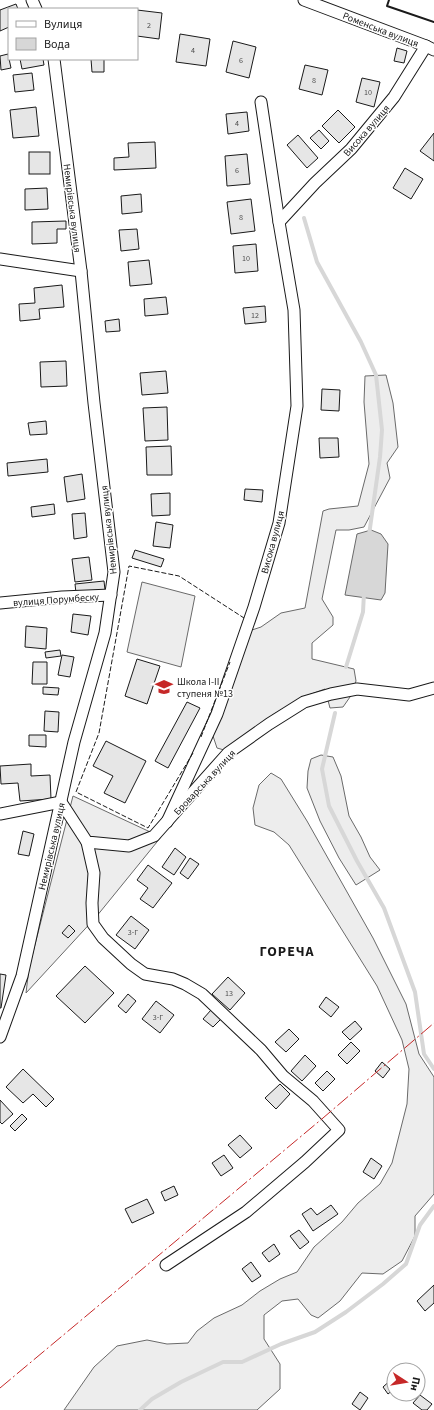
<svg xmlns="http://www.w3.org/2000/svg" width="434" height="1410" viewBox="0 0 434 1410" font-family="'Source Sans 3',sans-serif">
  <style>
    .built { fill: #ededed; stroke: #6a6a6a }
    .water { fill: #d7d7d7; stroke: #6a6a6a }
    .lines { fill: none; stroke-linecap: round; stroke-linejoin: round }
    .stream { stroke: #d7d7d7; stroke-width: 4 }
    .building { fill: #e6e6e6; stroke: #1a1a1a }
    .minor-casing { stroke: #1a1a1a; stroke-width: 13 }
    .minor { stroke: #fff; stroke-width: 11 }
    .fence { stroke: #1a1a1a; stroke-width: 1; stroke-dasharray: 5 2; stroke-linecap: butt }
    .wall { stroke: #1a1a1a; stroke-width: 2 }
    .power { stroke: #c62828; stroke-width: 1; stroke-dasharray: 14 3 2 3; stroke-linecap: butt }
    .labels { text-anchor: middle; stroke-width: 3; stroke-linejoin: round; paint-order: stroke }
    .number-label { font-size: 8px; fill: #4d4d4d }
    .street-label { font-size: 10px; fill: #1a1a1a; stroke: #fff }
    .poi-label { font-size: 10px; fill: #1a1a1a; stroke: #fff; text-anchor: start }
    .district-label { font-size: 14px; font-weight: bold; letter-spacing: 1px; fill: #1a1a1a; stroke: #fff }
  </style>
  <rect width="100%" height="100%" fill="#fff"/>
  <g class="built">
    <path d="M386 375 393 403 398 447 387 463 390 478 364 527 349 530H336L322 599 333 617V625L312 643V659L354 669 356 681 350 697 343 707 330 708 325 689 303 697 274 714 224 750 217 748 213 736 232 685 249 631 261 627 281 613 305 608 323 511 329 509 358 506 369 464 364 402 365 376Z"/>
    <path d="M142 582 195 596 181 667 127 652Z"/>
    <path d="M321 755 333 757 341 776 349 816 361 837 370 857 380 870 356 885 339 858 320 821 307 788 308 771 311 759Z"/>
    <path d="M271 773 281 779 307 821 373 938 406 1004 419 1054 434 1077V1194L415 1216V1236L402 1261 383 1274 362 1273 340 1301 318 1318 311 1315 298 1299 282 1301 264 1315V1339L280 1364V1389L257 1410H64L94 1367 117 1346 147 1340 167 1344 188 1343 197 1331 214 1318 242 1305 260 1291 280 1279 297 1272 314 1247 342 1222 358 1203 380 1184 392 1163 407 1104 409 1069 402 1040 377 986 289 845 274 832 255 825 253 808 259 785Z"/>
    <path d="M73 796 161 837 96 917 26 993 29 968Z"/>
  </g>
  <path class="water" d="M371 530 381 534 388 544 385 593 381 600 345 595 357 534Z"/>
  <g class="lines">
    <g class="stream">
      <path d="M304 218 317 262 361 342 376 375 382 430 380 457 369 535"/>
      <path d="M346 667 363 612 364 593"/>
      <path d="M335 713 322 769 329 806 357 861 384 908 415 992 424 1054 434 1069"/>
      <path d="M140 1410 152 1399 181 1382 223 1362H242L281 1344 315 1332 346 1312 383 1284 406 1264 420 1225 434 1206"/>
    </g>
  </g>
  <g class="building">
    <path d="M16 4 18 9H9V27L0 31V10Z"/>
    <path d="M137 10 162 13 159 39 137 36Z"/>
    <path d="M180 34 210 39 206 66 176 62Z"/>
    <path d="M233 41 256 47 249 78 226 72Z"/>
    <path d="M397 48 407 51 404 63 394 61Z"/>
    <path d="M8 54 11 68 1 70 0 56Z"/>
    <path d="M20 59H43L44 65 22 69Z"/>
    <path d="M91 59H104V72H92Z"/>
    <path d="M305 65 328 70 322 95 299 89Z"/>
    <path d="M32 73 34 90 15 92 13 75Z"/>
    <path d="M362 78 380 82 374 107 356 102Z"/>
    <path d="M36 107 39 136 13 138 10 110Z"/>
    <path d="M338 110 355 127 339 143 322 126Z"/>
    <path d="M247 112 249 131 228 134 226 114Z"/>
    <path d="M319 130 329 141 321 149 310 138Z"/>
    <path d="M434 133V161L420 151Z"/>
    <path d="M298 135 318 158 307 168 287 145Z"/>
    <path d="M155 142 156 168 114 170V158L129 157 128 143Z"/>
    <rect x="29" y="152" width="21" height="22"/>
    <path d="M247 154 250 184 227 186 225 156Z"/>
    <path d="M405 168 423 179 411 199 393 188Z"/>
    <path d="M47 188 48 209 25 210V189Z"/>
    <path d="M141 194 142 212 122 214 121 196Z"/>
    <path d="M251 199 255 231 231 234 227 202Z"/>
    <path d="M66 221V229H57V243L32 244V222Z"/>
    <path d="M137 229 139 249 121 251 119 230Z"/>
    <path d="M256 244 258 271 235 273 233 246Z"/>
    <path d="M149 260 152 284 130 286 128 262Z"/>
    <path d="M62 285 64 307 39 309 40 319 20 321 19 304 35 303 34 288Z"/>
    <path d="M166 297 168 314 145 316 144 299Z"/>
    <path d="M265 306 266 322 245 324 243 308Z"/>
    <path d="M119 319 120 331 106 332 105 321Z"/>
    <path d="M66 361 67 386 41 387 40 362Z"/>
    <path d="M166 371 168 393 142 395 140 373Z"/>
    <path d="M322 389 340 390 339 411 321 410Z"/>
    <path d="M167 407 168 440 145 441 143 408Z"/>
    <path d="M46 421 47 434 30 435 28 423Z"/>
    <path d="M319 438H338L339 457 320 458Z"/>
    <path d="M171 446 172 475H147L146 447Z"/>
    <path d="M47 459 48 472 8 476 7 463Z"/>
    <path d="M82 474 85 499 67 502 64 477Z"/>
    <path d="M245 489 263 490 262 502 244 500Z"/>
    <path d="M170 493V515L152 516 151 494Z"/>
    <path d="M54 504 55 514 32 517 31 507Z"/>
    <path d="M85 513 87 537 74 539 72 514Z"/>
    <path d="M156 522 173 525 170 548 153 546Z"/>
    <path d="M135 550 164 559 161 567 132 558Z"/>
    <path d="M89 557 92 580 75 582 72 559Z"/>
    <path d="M104 581 105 590 76 593 75 584Z"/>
    <path d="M73 614 91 616 88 635 71 632Z"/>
    <path d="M26 626 47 628 46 649 25 647Z"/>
    <path d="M60 650 61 656 46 658 45 652Z"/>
    <path d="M62 655 74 657 70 677 58 675Z"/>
    <path d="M137 659 160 666 147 704 125 696Z"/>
    <path d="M33 662H47V684H32Z"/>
    <path d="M43 687 59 688 58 695 43 694Z"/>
    <path d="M187 702 200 708 168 768 155 761Z"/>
    <path d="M45 711 59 712 58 732 44 731Z"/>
    <path d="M29 735H46V747L29 746Z"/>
    <path d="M106 741 146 761 125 803 104 793 113 776 93 766Z"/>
    <path d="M31 764V776L50 775 51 799 20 801 18 783 1 784 0 766Z"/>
    <path d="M23 831 34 834 29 856 18 854Z"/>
    <path d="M175 848 186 857 174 875 162 867Z"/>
    <path d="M190 858 199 864 188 879 180 873Z"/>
    <path d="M148 865 172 883 153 908 140 899 148 888 137 880Z"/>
    <path d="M131 916 149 930 135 949 116 935Z"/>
    <path d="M69 925 75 931 68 938 62 933Z"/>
    <path d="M85 966 114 993 85 1023 56 996Z"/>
    <path d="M0 974 6 975 1 1008H0Z"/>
    <path d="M228 977 245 993 230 1010 212 994Z"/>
    <path d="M128 994 136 1001 126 1013 118 1006Z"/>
    <path d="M326 997 339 1007 331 1017 319 1007Z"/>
    <path d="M156 1001 174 1015 160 1033 142 1019Z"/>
    <path d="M211 1010 221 1019 213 1027 203 1019Z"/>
    <path d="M355 1021 362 1029 350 1040 342 1032Z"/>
    <path d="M289 1029 299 1039 286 1052 275 1042Z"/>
    <path d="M351 1042 360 1051 347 1064 338 1055Z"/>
    <path d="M305 1055 316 1066 302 1081 291 1071Z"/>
    <path d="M382 1062 390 1069 383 1078 375 1071Z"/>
    <path d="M23 1069 54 1099 46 1107 33 1094 23 1103 6 1087Z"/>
    <path d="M327 1071 335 1079 323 1091 315 1083Z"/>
    <path d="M280 1084 290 1094 276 1109 265 1098Z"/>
    <path d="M0 1100 13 1114 2 1124 0 1122Z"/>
    <path d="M22 1114 27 1119 15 1131 10 1126Z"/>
    <path d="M240 1135 252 1148 240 1158 228 1145Z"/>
    <path d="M224 1155 233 1168 221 1176 212 1163Z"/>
    <path d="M371 1158 382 1166 374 1179 363 1172Z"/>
    <path d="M174 1186 178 1195 165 1201 161 1192Z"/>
    <path d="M147 1199 154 1213 132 1223 125 1209Z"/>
    <path d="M331 1205 338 1214 313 1231 302 1214 311 1208 317 1215Z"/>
    <path d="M299 1230 309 1242 300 1249 290 1236Z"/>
    <path d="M274 1244 280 1254 269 1262 262 1253Z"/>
    <path d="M251 1262 261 1276 252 1282 242 1269Z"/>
    <path d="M434 1285V1303L425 1311 417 1301Z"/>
    <path d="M393 1378 394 1380V1389L388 1394 383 1387Z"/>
    <path d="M360 1392 368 1398 360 1410 352 1404Z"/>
    <path d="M420 1395 432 1404 427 1410H422L413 1403Z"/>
  </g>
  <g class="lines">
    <g class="minor-casing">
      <g id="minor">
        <path d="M32 0 36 9"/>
        <path d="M304 0 426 46 434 50"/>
        <path d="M279 222 315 183 351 149 394 97 426 46"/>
        <path d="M0 259 81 271"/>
        <path d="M0 603 62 597 111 595"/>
        <path d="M0 814 61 802 87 842 129 846 154 836 228 753 269 724 304 702 331 694 357 689 409 695 434 688"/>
        <path d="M167 822 217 714 254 607 279 523 297 406 294 310 279 222 261 102"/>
        <path d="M87 842 94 873 92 903 93 924 103 938 131 964 145 974 173 979 185 984 202 994 261 1050 283 1076 313 1101 339 1130 305 1162 246 1212 166 1265"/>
        <path d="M0 1037 22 976 74 742 105 633 114 572 94 403 81 271 54 59"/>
      </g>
    </g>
    <use href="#minor" class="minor"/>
    <g class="fence">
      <path d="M201 737 230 662"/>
      <path d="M193 753 148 828 76 792 99 733 129 566 179 576 244 618"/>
    </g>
    <path class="wall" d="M389 0 387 6 434 22"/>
    <path class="power" d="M0 1388 323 1118 434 1023"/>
  </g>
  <defs>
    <g id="school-bare" transform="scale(1.38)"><path d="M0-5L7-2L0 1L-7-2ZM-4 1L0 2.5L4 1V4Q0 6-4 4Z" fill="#c62828" stroke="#fff" stroke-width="2.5" paint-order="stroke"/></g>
  </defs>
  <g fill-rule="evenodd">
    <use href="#school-bare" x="164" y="687"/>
  </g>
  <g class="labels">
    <g class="number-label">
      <text x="149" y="28">2</text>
      <text x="193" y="53">4</text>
      <text x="241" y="63">6</text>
      <text x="314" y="83">8</text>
      <text x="368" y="95">10</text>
      <text x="237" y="126">4</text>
      <text x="237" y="173">6</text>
      <text x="241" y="220">8</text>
      <text x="246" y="261">10</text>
      <text x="255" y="318">12</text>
      <text x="133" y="935">3-Г</text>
      <text x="229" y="996">13</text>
      <text x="158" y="1020">3-Г</text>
    </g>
    <g class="street-label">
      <text transform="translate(381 29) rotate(21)" y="4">Роменська вулиця</text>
      <text transform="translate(366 130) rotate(-49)" y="4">Висока вулиця</text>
      <text transform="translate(73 208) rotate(83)" y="4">Немирівська вулиця</text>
      <text transform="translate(108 530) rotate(-96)" y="4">Немирівська вулиця</text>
      <text transform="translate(272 542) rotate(-75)" y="4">Висока вулиця</text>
      <text transform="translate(56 599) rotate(-4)" y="4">вулиця Порумбеску</text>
      <text transform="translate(204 782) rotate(-47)" y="4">Броварська вулиця</text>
      <text transform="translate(51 846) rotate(-77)" y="4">Немирівська вулиця</text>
    </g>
    <g class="poi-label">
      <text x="177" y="685">Школа I-II<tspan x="177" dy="12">ступеня №13</tspan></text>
    </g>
    <g class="district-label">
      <text x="287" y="956">ГОРЕЧА</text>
    </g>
  </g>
  <rect x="8" y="8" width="130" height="52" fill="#ffffff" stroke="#a3a3a3"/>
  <rect x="16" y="21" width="20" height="6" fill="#ffffff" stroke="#a3a3a3"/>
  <text x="44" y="28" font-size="12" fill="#1a1a1a">Вулиця</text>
  <rect x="16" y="38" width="20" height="12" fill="#d7d7d7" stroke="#a3a3a3"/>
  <text x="44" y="48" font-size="12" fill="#1a1a1a">Вода</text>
  <g transform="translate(406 1382) rotate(102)"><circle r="19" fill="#ffffff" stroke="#a3a3a3"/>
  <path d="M0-3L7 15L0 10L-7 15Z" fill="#c62828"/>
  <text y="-6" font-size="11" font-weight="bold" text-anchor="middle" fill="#1a1a1a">Пн</text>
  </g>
</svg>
